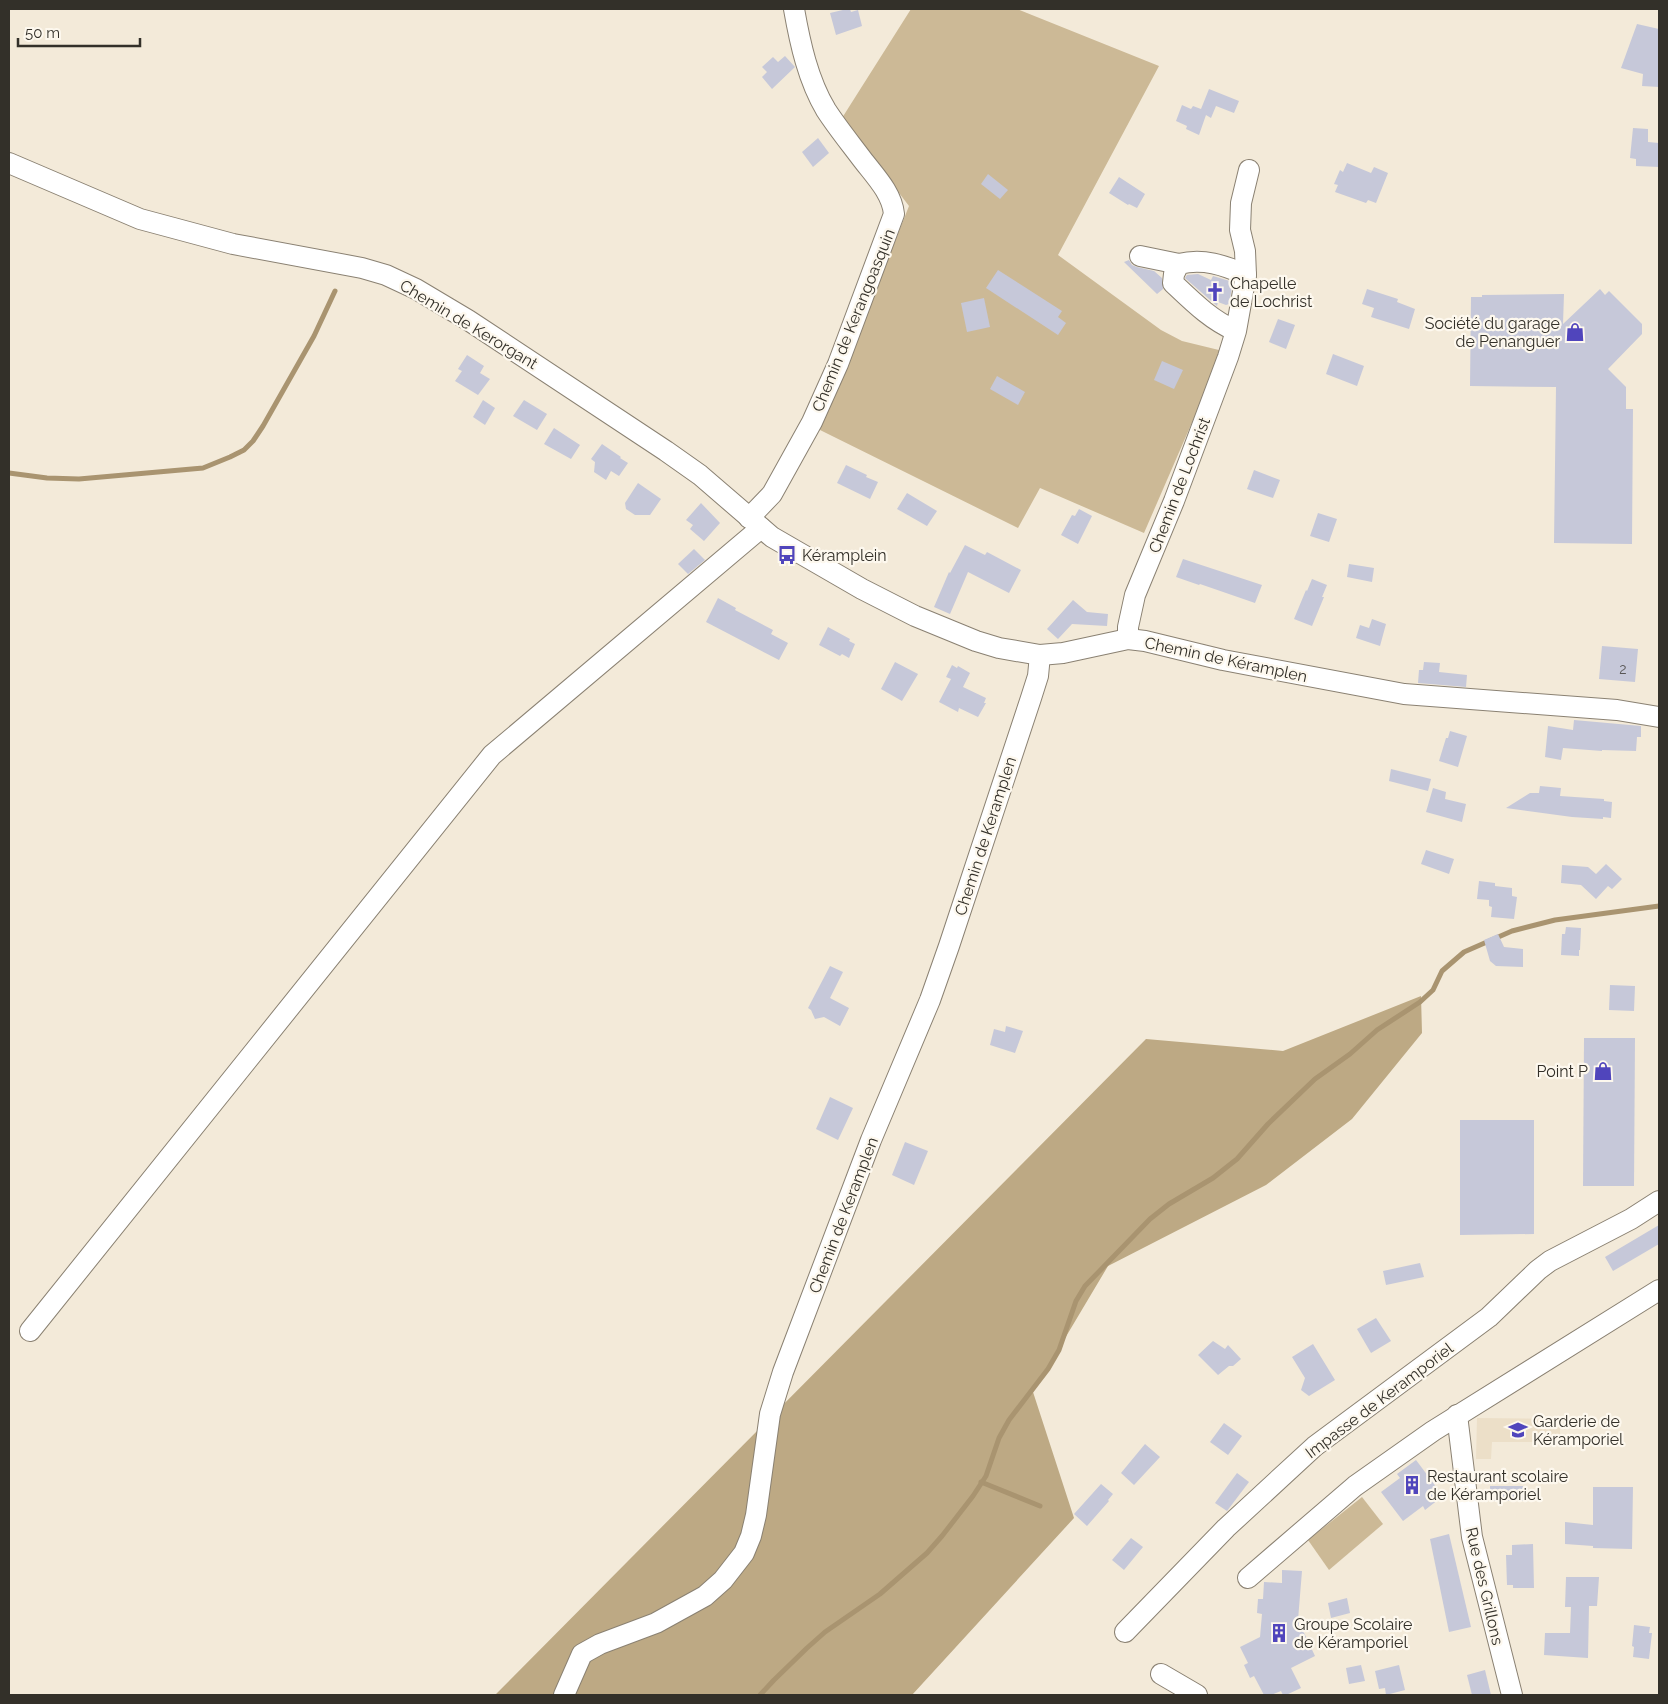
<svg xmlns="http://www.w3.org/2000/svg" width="1668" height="1704" viewBox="0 0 1668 1704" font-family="Raleway,sans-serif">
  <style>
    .built { fill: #ecdfc8 }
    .green { fill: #ccb996 }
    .forest { fill: #bda984 }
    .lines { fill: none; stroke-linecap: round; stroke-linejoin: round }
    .stream { stroke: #a99470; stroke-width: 5 }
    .building { fill: #c6c8d9 }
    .minor-casing { stroke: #8a8172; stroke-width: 22 }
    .minor { stroke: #fff; stroke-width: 20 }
    .labels { text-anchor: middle; stroke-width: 4.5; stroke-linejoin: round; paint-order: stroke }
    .number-label { font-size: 14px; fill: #585655 }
    .poi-label { font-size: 16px; fill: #333029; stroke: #fdf8ee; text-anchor: start }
    .street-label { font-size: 16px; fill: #333029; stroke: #fdf8ee }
  </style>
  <rect width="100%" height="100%" fill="#f3ead9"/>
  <path class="built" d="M1477 1418 1560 1419V1442H1492L1491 1459H1476Z"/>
  <g class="green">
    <path d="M911 9H1017L1159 66 1058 255 1161 330 1182 341 1223 351 1144 533 1040 488 1018 528 820 430 909 206 842 118Z"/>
    <path d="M1362 1497 1383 1524 1329 1570 1308 1540Z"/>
  </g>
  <path class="forest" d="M1421 996 1422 1033 1352 1119 1266 1185 1108 1266 1033 1392 1074 1518 912 1695H495L1146 1039 1283 1051Z"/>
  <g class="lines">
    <g class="stream">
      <path d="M9 473 47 478 79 479 203 468 230 457 244 450 253 441 263 426 314 336 335 291"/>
      <path d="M981 1482 1040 1506"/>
      <path d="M760 1695 774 1680 807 1648 825 1632 880 1594 927 1553 942 1536 973 1496 986 1476 999 1438 1009 1420 1048 1369 1059 1350 1076 1301 1085 1286 1150 1219 1169 1204 1213 1178 1237 1159 1268 1124 1315 1079 1350 1054 1377 1030 1420 1002 1433 990 1442 971 1464 952 1512 931 1555 920 1659 906"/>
    </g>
  </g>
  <g class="building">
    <path d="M847 9H850L851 12 858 10 862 26 836 35 830 13Z"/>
    <path d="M1637 24 1659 29V87L1642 86 1643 74 1621 68Z"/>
    <path d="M785 56 795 67 772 89 762 77 767 72 762 67 773 57 778 62Z"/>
    <path d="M1209 89 1239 101 1234 113 1216 106 1211 118 1206 115 1199 135 1186 129 1187 126 1176 121 1182 105 1191 109 1193 106 1201 109Z"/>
    <path d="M1633 128 1648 129V142L1659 143V167L1636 166V159L1630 158Z"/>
    <path d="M818 138 829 153 813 167 802 152Z"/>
    <path d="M1347 163 1371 173 1374 167 1388 173 1376 203 1368 200 1366 203 1335 192 1338 185 1334 184 1340 170 1343 172Z"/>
    <path d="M988 174 1008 190 1000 199 981 184Z"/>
    <path d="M1119 177 1145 194 1137 208 1129 204 1128 205 1109 193Z"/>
    <path d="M1129 260 1132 265 1137 267 1154 271 1162 278 1163 289 1157 294 1124 262Z"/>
    <path d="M998 270 1062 311 1058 317 1066 323 1058 335 986 288Z"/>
    <path d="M1198 274 1211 280 1213 276 1233 282 1229 304 1226 305 1218 302 1217 306 1185 278 1187 275Z"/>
    <path d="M1367 289 1398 299 1397 302 1415 309 1409 329 1371 317 1374 308 1362 304Z"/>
    <path d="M1600 289 1605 295 1609 291 1642 324V334L1608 369 1626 387V409H1633L1632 544 1554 543 1556 387 1470 386 1471 297H1482V295L1564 294 1563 324Z"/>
    <path d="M984 298 990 327 967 332 961 303Z"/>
    <path d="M1278 319 1295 325 1286 349 1269 342Z"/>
    <path d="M1333 354 1364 366 1357 386 1326 374Z"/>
    <path d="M467 355 484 366 480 373 490 379 478 395 455 381 462 371 458 369Z"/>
    <path d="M1162 361 1183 370 1174 389 1154 380Z"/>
    <path d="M997 376 1025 392 1018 405 990 389Z"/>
    <path d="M483 400 495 408 485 425 473 417Z"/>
    <path d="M524 400 547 414 537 430 513 416Z"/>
    <path d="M554 428 580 445 571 459 544 444Z"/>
    <path d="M602 444 621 457 620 458 628 463 619 476 611 471 606 480 594 472 595 462 591 459Z"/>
    <path d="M846 465 867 475 866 477 878 482 870 499 837 483Z"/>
    <path d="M1254 470 1280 480 1273 498 1247 489Z"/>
    <path d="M638 483 661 499 650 515H635L626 509 625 503Z"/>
    <path d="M907 493 937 511 927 526 897 509Z"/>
    <path d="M701 503 720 523 704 541 690 529 693 525 686 520Z"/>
    <path d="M1079 509 1092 516 1078 544 1061 535 1072 515 1075 516Z"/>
    <path d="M1318 513 1337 519 1329 542 1310 536Z"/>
    <path d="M965 545 985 555 987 552 1021 570 1009 593 968 572 950 614 934 607 949 572 950 573Z"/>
    <path d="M694 549 705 560 688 574 678 564Z"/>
    <path d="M1183 559 1262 585 1255 603 1200 584 1199 585 1176 577Z"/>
    <path d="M1349 564 1374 568 1372 582 1347 577Z"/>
    <path d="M1312 579 1327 585 1322 597H1324L1312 626 1294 619 1306 590 1307 591Z"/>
    <path d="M718 598 736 608 735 610 773 630 771 634 788 643 779 660 706 622Z"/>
    <path d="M1073 600 1087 612 1108 614 1107 626 1072 624 1058 639 1047 629Z"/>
    <path d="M1372 619 1386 624 1380 646 1356 638 1360 625 1369 628Z"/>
    <path d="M828 627 850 639 849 641 855 644 849 658 842 654 840 656 819 645Z"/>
    <path d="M1602 646 1638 649 1635 682 1599 679Z"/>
    <path d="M895 662 918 674 902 701 881 689Z"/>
    <path d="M1424 662 1440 663 1439 672 1467 675 1466 687 1418 683 1419 670H1423Z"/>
    <path d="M952 665 957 668 958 666 970 673 963 687 986 698 984 703H986L978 717 959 708 958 712 939 702 951 679 946 677Z"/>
    <path d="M1574 720 1641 726V737H1637L1636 751 1602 750V751L1563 748 1561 760 1545 757 1548 726 1573 730Z"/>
    <path d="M1450 731 1467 736 1458 767 1439 761 1446 738H1448Z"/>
    <path d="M1391 769 1431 779 1428 791 1389 781Z"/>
    <path d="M1540 786 1561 788 1560 796 1604 799V801L1612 802 1611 818 1603 817V819L1572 817 1506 808 1530 793H1539Z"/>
    <path d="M1433 788 1446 792 1445 799 1466 804 1462 822 1426 812Z"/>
    <path d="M1426 850 1454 859 1449 874 1421 864Z"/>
    <path d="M1606 864 1622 879 1612 889 1608 886 1596 899 1581 885 1561 883 1562 865 1588 867 1596 874Z"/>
    <path d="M1479 881 1495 883V886L1512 888V896L1517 897 1514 919 1491 917 1492 907 1489 906V900L1477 899Z"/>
    <path d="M1566 927 1581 928 1580 950H1579V956L1561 955 1562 934H1565Z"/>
    <path d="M1498 934 1504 947 1523 949V967L1496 966 1490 961 1484 940Z"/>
    <path d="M830 966 843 972 830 998 849 1008 840 1026 824 1017 815 1019 811 1010 808 1008Z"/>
    <path d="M1610 985 1635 986 1634 1011 1609 1010Z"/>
    <path d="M1006 1026 1023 1031 1015 1053 990 1045 994 1029 1005 1032Z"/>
    <path d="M1584 1038H1635L1634 1186H1583Z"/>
    <path d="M830 1097 853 1108 838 1140 816 1129Z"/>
    <path d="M1460 1120H1534V1234L1460 1235Z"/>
    <path d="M905 1142 928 1151 914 1185 892 1175Z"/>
    <path d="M1659 1225V1244L1613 1271 1605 1257Z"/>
    <path d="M1420 1263 1424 1277 1386 1285 1383 1271Z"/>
    <path d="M1376 1318 1391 1341 1371 1353 1357 1329Z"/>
    <path d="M1213 1341 1225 1349 1228 1345 1241 1359 1233 1366H1229L1218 1375 1198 1355Z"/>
    <path d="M1313 1344 1335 1380 1309 1396 1301 1390 1305 1378 1292 1357Z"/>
    <path d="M1224 1423 1242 1436 1228 1455 1210 1442Z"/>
    <path d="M1145 1444 1160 1457 1134 1485 1121 1473Z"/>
    <path d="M1416 1460 1443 1496 1425 1510 1423 1506 1403 1521 1381 1492 1400 1478 1397 1474Z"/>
    <path d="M1237 1473 1249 1482 1227 1511 1215 1503Z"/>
    <path d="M1101 1484 1113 1494 1108 1500 1109 1501 1087 1526 1074 1514Z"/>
    <rect x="1490" y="1486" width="36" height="15"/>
    <path d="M1593 1487H1633L1632 1549 1593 1548V1546L1565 1544V1522L1593 1525Z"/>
    <path d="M1449 1534 1471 1627 1449 1632 1430 1539Z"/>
    <path d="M1131 1538 1143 1547 1124 1570 1112 1560Z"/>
    <path d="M1533 1544 1534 1588H1513V1585H1507L1506 1555H1512V1545Z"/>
    <path d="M1282 1570 1302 1571 1298 1620 1315 1656 1291 1668 1301 1688 1286 1695H1283L1281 1691 1271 1695H1264L1254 1676 1250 1678 1244 1665 1248 1663 1240 1647 1260 1637 1262 1614 1257 1613 1258 1599H1263L1264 1582 1282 1583Z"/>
    <path d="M1566 1577H1599L1597 1606H1589L1588 1658 1544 1655 1545 1633H1570L1571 1607H1565Z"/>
    <path d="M1347 1598 1350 1613 1331 1618 1328 1603Z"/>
    <path d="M1634 1625 1650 1627 1649 1633H1652L1649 1659 1633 1657 1634 1647 1632 1646Z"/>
    <path d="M1361 1665 1365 1681 1349 1684 1346 1668Z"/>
    <path d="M1399 1665 1405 1690 1386 1695 1385 1688 1379 1689 1375 1671Z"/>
    <path d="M1485 1670 1491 1695H1472L1467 1675Z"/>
  </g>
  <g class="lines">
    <g class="minor-casing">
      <g id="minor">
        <path d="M9 163 140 219 233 244 362 268 386 275 416 289 468 320 666 451 700 475 772 537 862 589 915 616 976 641 999 648 1040 655 1063 653 1128 639 1145 641 1223 660 1404 694 1617 710 1659 717"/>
        <path d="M1140 256 1179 264"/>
        <path d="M1246 275 1245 251 1240 230 1241 203 1249 170"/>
        <path d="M749 518 772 494 812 422 838 364 894 214C892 193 875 176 862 159 850 143 837 127 826 110 808 80 800 43 794 9"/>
        <path d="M1128 639V627L1135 595 1174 501 1228 357 1236 331C1211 320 1193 302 1173 283L1174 274 1179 264C1203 258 1224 265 1246 275L1236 331"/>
        <path d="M30 1331 492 755 761 528"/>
        <path d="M1457 1415 1472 1537 1512 1695"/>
        <path d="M1248 1578 1355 1486 1433 1431 1659 1290"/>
        <path d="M1125 1632 1226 1528 1315 1446 1489 1317 1538 1270 1550 1261 1631 1219 1659 1201"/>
        <path d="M1161 1674 1197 1695"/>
        <path d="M564 1695 582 1654 600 1644 656 1623 705 1596 723 1580 744 1553 751 1536 756 1515 770 1414 783 1372 871 1140 930 1000 949 946 1031 698 1038 676 1040 655"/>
      </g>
    </g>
    <use href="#minor" class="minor"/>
  </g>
  <defs>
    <g id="church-bare" transform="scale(1.5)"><path d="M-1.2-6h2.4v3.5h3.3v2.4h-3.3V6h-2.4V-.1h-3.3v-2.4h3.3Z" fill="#5045bc" stroke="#fdf8ee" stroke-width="2.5" paint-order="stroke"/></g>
    <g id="shop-bare" transform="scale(1.5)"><path d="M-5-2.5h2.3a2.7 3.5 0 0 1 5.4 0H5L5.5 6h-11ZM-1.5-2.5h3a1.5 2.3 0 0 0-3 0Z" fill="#5045bc" stroke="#fdf8ee" stroke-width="2.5" paint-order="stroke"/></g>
    <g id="bus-bare" transform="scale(1.5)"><path d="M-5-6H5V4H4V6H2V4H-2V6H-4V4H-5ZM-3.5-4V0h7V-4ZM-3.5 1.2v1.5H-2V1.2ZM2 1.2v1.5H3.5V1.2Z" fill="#5045bc" stroke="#fdf8ee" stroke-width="2.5" paint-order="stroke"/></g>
    <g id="school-bare" transform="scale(1.5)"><path d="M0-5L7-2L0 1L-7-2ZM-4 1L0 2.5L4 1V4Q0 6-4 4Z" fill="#5045bc" stroke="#fdf8ee" stroke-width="2.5" paint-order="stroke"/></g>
    <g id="building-bare" transform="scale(1.5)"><path d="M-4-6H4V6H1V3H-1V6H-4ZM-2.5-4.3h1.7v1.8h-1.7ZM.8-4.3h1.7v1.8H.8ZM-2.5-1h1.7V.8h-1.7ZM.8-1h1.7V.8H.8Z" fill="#5045bc" stroke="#fdf8ee" stroke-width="2.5" paint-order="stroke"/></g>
  </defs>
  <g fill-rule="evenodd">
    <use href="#church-bare" x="1215" y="292"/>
    <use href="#shop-bare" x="1575" y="332"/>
    <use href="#bus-bare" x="787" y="555"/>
    <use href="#shop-bare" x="1603" y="1071"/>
    <use href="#school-bare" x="1518" y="1430"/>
    <use href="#building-bare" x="1412" y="1485"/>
    <use href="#building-bare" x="1279" y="1633"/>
  </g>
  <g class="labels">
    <g class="number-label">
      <text x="1623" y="674">2</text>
    </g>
    <g class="poi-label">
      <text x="1230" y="289">Chapelle<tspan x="1230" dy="18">de Lochrist</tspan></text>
      <text x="1560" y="329" text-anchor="end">Société du garage<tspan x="1560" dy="18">de Penanguer</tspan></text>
      <text x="802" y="561">Kéramplein</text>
      <text x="1588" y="1077" text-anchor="end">Point P</text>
      <text x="1533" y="1427">Garderie de<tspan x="1533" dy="18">Kéramporiel</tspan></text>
      <text x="1427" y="1482">Restaurant scolaire<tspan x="1427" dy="18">de Kéramporiel</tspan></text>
      <text x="1294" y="1630">Groupe Scolaire<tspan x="1294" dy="18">de Kéramporiel</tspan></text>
    </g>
    <g class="street-label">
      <text transform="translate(853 320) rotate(-68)" y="6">Chemin de Kerangoasquin</text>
      <text transform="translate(469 324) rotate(31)" y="6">Chemin de Kerorgant</text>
      <text transform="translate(1179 485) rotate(-69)" y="6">Chemin de Lochrist</text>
      <text transform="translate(1226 659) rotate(12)" y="6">Chemin de Kéramplen</text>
      <text transform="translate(985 836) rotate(-72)" y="6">Chemin de Keramplen</text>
      <text transform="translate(843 1215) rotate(-69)" y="6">Chemin de Keramplen</text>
      <text transform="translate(1379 1400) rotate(-37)" y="6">Impasse de Keramporiel</text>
      <text transform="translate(1485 1586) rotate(77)" y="6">Rue des Grillons</text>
    </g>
  </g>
  <rect width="1668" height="1704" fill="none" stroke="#333029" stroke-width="20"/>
  <path d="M18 38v8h122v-8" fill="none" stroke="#333029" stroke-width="2.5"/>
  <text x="25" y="38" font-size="15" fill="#333029" stroke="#fdf8ee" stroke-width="4" paint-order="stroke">50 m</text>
</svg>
